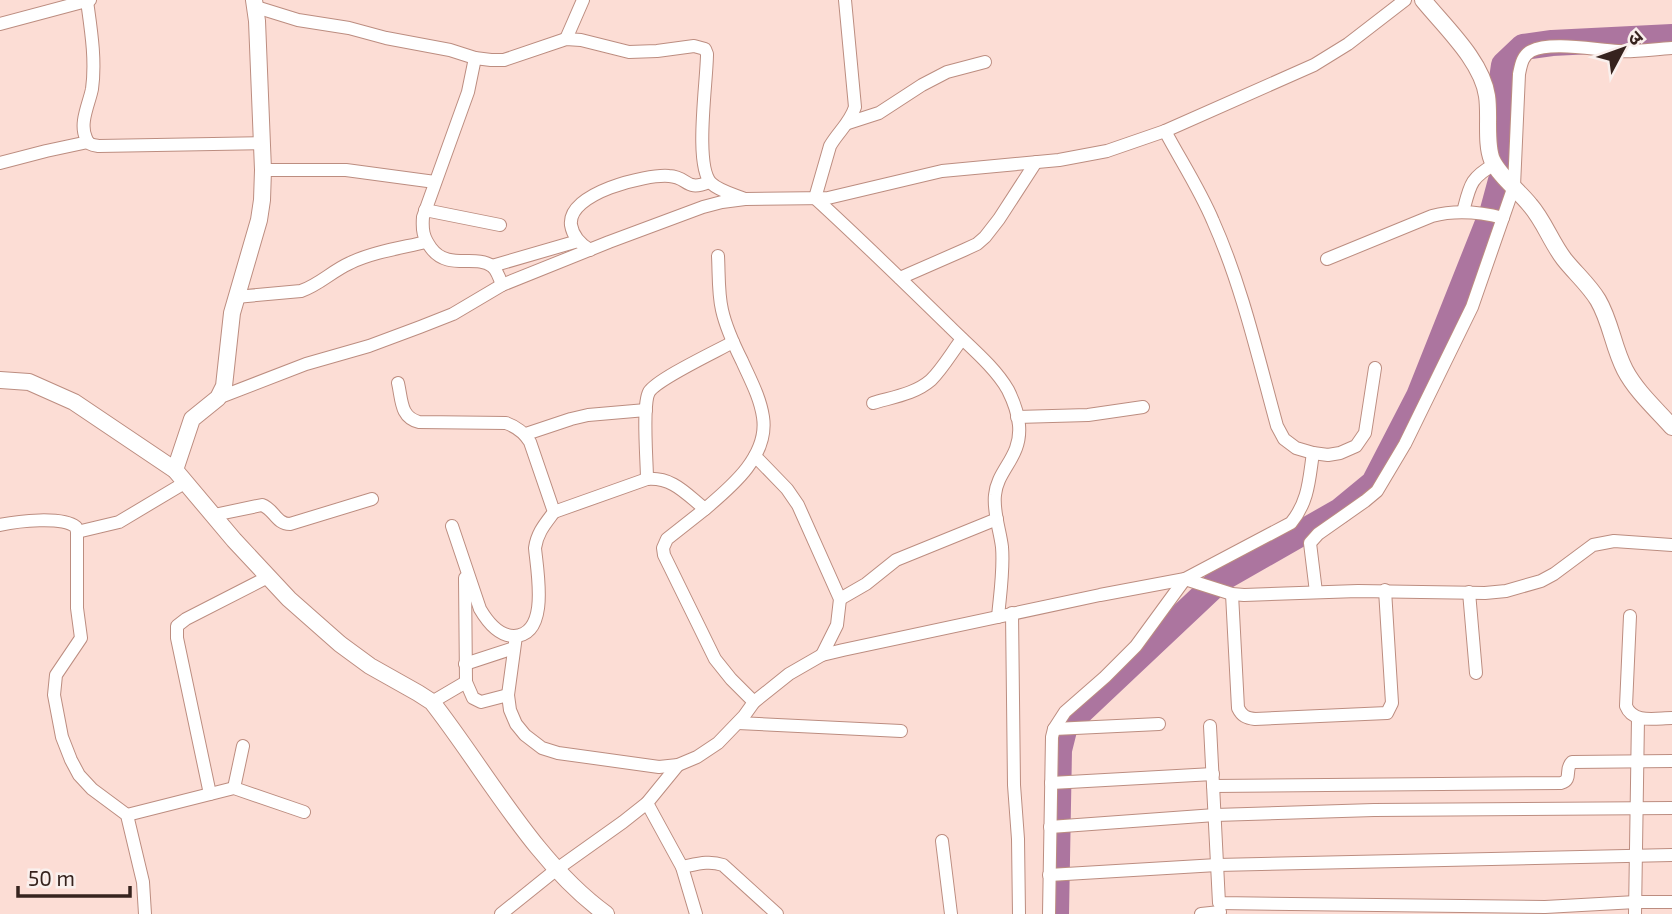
<svg xmlns="http://www.w3.org/2000/svg" width="1672" height="914" viewBox="0 0 1672 914" font-family="'Exo 2','Noto Sans Devanagari',sans-serif">
  <style>
    .lines { fill: none; stroke-linecap: round; stroke-linejoin: round }
    .river { stroke: #ac759f; stroke-width: 26 }
    .minor-casing { stroke: #bc8d80; stroke-width: 14 }
    .tertiary-casing { stroke: #bc8d80; stroke-width: 18 }
    .minor { stroke: #fff; stroke-width: 12 }
    .tertiary { stroke: #fff; stroke-width: 16 }
  </style>
  <rect width="100%" height="100%" fill="#fcddd5"/>
  <g class="lines">
    <path class="river" d="M1056 914 1059 750 1065 726 1221 579 1340 511 1374 483 1419 396 1493 210 1506 162 1498 107 1504 65 1523 47 1552 43 1672 37"/>
    <g class="minor-casing">
      <g id="minor">
        <path d="M845 0 855 107C850 123 838 132 830 146L815 198C861 240 906 284 950 327 969 346 995 367 1008 390 1013 400 1018 414 1019 425 1022 457 997 470 995 495 993 512 1000 530 1002 547 1004 570 1000 594 998 617"/>
        <path d="M87 1C91 30 96 60 92 89 89 104 79 123 86 138 88 145 93 145 99 146L263 143"/>
        <path d="M256 7 298 20 349 28 386 38 450 50 475 58 491 60H504L566 39 581 40 629 52 657 51 694 46 705 49 707 54C707 81 694 165 711 183 719 191 735 195 745 199"/>
        <path d="M0 24 90 0"/>
        <path d="M566 39 583 0"/>
        <path d="M475 58 468 92 423 217C422 230 423 237 431 248 448 271 475 254 492 266 497 270 500 279 502 285"/>
        <path d="M848 123 879 113 922 85 947 72 985 62"/>
        <path d="M1165 131C1181 161 1200 190 1213 221 1242 286 1258 357 1277 426L1284 439 1296 448 1313 453 1328 455 1340 453 1356 446 1365 433 1375 368"/>
        <path d="M0 163 46 151 88 142"/>
        <path d="M263 170H346L435 182"/>
        <path d="M425 210 500 225"/>
        <path d="M1463 212C1470 185 1470 178 1495 164"/>
        <path d="M590 250C580 244 573 237 571 225 567 193 646 174 669 176 689 177 685 192 709 182"/>
        <path d="M1327 259 1432 216C1455 210 1480 212 1503 218"/>
        <path d="M492 266 578 241"/>
        <path d="M900 278 964 250 977 244 985 237 999 219 1036 162"/>
        <path d="M236 297 301 291C319 285 332 271 350 263 373 252 401 248 426 242"/>
        <path d="M398 383C402 400 400 417 419 422L506 423C517 427 524 432 530 442L554 512C545 524 537 533 535 548 537 571 550 635 514 636 498 636 487 621 480 609L452 526"/>
        <path d="M218 398 306 364 369 346 420 327 453 314 502 285 609 242 703 207 722 202 745 199 828 198 942 171 1059 160 1107 151 1165 131 1314 65 1348 44 1405 0"/>
        <path d="M873 403C893 397 915 394 931 380 943 368 952 352 962 339"/>
        <path d="M1017 417 1088 415 1143 407"/>
        <path d="M526 434 571 419 588 415 646 410"/>
        <path d="M755 456 787 489 798 505 840 599 837 625 822 655"/>
        <path d="M647 479C647 462 642 405 649 392 657 379 717 351 733 342"/>
        <path d="M705 509 667 539 663 548 664 555 715 659 731 679 754 702"/>
        <path d="M554 512 647 479C673 477 686 494 705 509 731 487 769 456 763 417 760 397 750 379 742 361 734 345 726 328 722 310 718 293 719 274 718 256"/>
        <path d="M214 515 262 505C274 509 276 524 290 524L372 499"/>
        <path d="M0 525C18 521 62 516 76 527L77 532V608L81 638 56 675 54 695 62 737 71 760 79 775 92 789 127 815 143 882 145 914"/>
        <path d="M77 532 119 522 186 482"/>
        <path d="M465 578 466 682"/>
        <path d="M1316 592 1310 543 1318 534 1365 501 1377 491 1405 444 1472 307 1514 186 1519 74C1521 65 1522 56 1531 51 1551 41 1595 50 1618 51 1636 52 1654 49 1672 48"/>
        <path d="M1469 592 1476 673"/>
        <path d="M1232 594 1238 708C1242 716 1246 718 1255 719L1387 713 1392 703 1385 590"/>
        <path d="M840 599 866 584 896 560 997 519"/>
        <path d="M1012 613 1014 785 1018 839 1019 914"/>
        <path d="M1630 616 1626 706C1633 724 1656 718 1672 718"/>
        <path d="M516 636 508 695 510 710 516 724 525 735 542 748 558 753 659 767 678 765 697 757 718 743 744 716 754 702 789 674 822 655 843 650 1100 595 1185 579 1232 594 1244 595 1358 591 1485 593 1506 591 1541 581 1554 574 1593 545 1614 541 1672 545"/>
        <path d="M465 664 514 648"/>
        <path d="M432 702 466 682 473 698 481 702 508 695"/>
        <path d="M738 723 901 731"/>
        <path d="M1210 726 1219 903 1545 907 1636 902H1672"/>
        <path d="M1054 729 1159 724"/>
        <path d="M1051 783 1213 774"/>
        <path d="M1213 786 1561 783C1573 780 1564 769 1572 762L1672 761"/>
        <path d="M234 788 243 746"/>
        <path d="M210 794 177 638V626L186 619 268 577"/>
        <path d="M647 803 682 867 696 914"/>
        <path d="M127 815 234 788 304 812"/>
        <path d="M1050 827 1215 815 1374 810 1672 808"/>
        <path d="M942 841 951 914"/>
        <path d="M682 867C697 864 709 860 723 865L777 914"/>
        <path d="M1049 875 1217 865 1672 855"/>
        <path d="M501 914 557 869 623 822 647 803 678 765"/>
        <path d="M1049 914 1052 737 1054 729 1065 712 1105 677 1136 646 1185 579 1291 523C1309 501 1309 479 1313 453"/>
        <path d="M1201 914 1220 912"/>
        <path d="M1635 914 1638 718"/>
      </g>
    </g>
    <g class="tertiary-casing">
      <g id="tertiary">
        <path d="M1423 0C1445 27 1482 61 1487 96 1490 115 1485 143 1492 160 1500 177 1518 190 1530 205 1544 221 1551 242 1564 259 1575 273 1589 285 1598 300 1611 322 1613 347 1625 370 1636 391 1656 409 1672 427"/>
        <path d="M0 380 29 382 74 402 175 470 234 540 289 599 340 644 370 666 418 693 432 702C486 771 535 863 606 914"/>
        <path d="M175 470 192 419 218 398 224 386 232 313 259 220 262 200 263 170 257 21 254 0"/>
      </g>
    </g>
    <use href="#minor" class="minor"/>
    <use href="#tertiary" class="tertiary"/>
  </g>
  <g transform="translate(1623 49) rotate(49)" stroke="#faf0ed" stroke-width="5" paint-order="stroke">
  <path d="M0-5L12 26L0 18L-12 26Z" fill="#36231e"/>
  <text y="-10" font-size="19" font-weight="bold" text-anchor="middle" fill="#36231e">उ</text>
  </g>
  <path d="M18 886v10h112v-10" fill="none" stroke="#36231e" stroke-width="3.5"/>
  <text x="28" y="886" font-size="21" fill="#36231e" stroke="#faf0ed" stroke-width="5" paint-order="stroke">50 m</text>
</svg>
